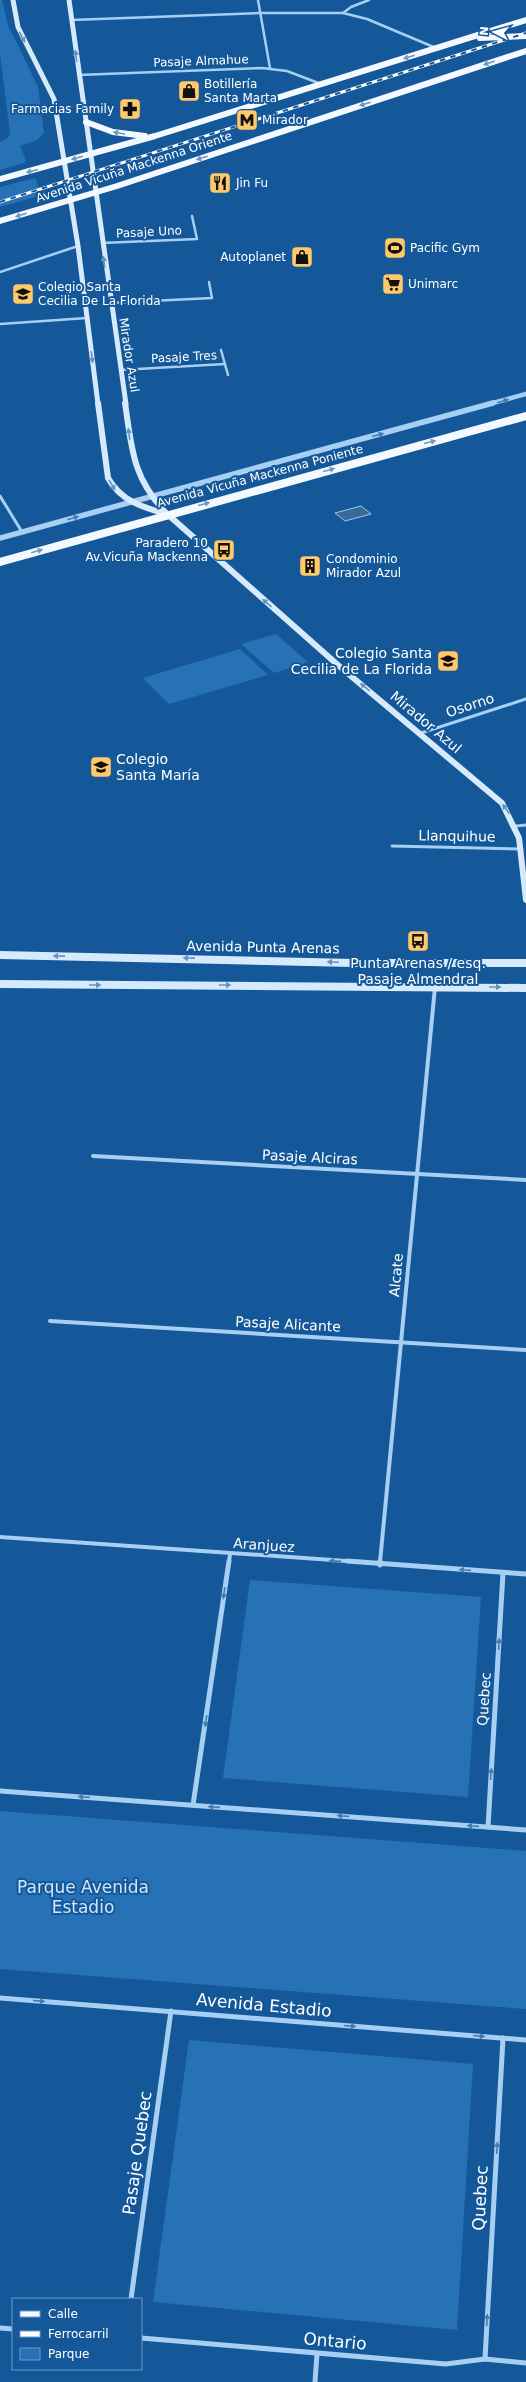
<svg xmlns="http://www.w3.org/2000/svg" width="526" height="2382" viewBox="0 0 526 2382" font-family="'DejaVu Sans',sans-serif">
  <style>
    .green { fill: #2772b6 }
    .water { fill: #386997; stroke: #9acbf5 }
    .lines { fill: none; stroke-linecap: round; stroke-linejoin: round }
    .minor-far3 { stroke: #a7cff3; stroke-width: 2.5 }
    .minor-far2 { stroke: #a7cff3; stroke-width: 3 }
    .minor-far1 { stroke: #a7cff3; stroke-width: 4 }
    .minor { stroke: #a7cff3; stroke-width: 5 }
    .tertiary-far1 { stroke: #a7cff3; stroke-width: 4.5 }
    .tertiary { stroke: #a7cff3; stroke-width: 5.5 }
    .secondary-far2 { stroke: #d7eafc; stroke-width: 5 }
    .secondary-far1 { stroke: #d7eafc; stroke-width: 6 }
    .secondary { stroke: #d7eafc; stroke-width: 8 }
    .primary-far1 { stroke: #f3f9ff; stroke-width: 6 }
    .primary { stroke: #f3f9ff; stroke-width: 8 }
    .rail-casing { stroke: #fff; stroke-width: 3 }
    .rail { stroke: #145899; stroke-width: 2; stroke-dasharray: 5.5; stroke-linecap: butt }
    .oneway { fill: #6292c1 }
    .oneway2 { fill: #6d98c2 }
    .oneway3 { fill: #407cb4 }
    .labels { text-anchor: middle; stroke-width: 4; stroke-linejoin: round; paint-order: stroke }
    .far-street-label { font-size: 12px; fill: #fff; stroke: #145899 }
    .far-poi-label { font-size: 12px; fill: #fff; stroke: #145899; text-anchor: start }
    .poi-label { font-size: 14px; fill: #fff; stroke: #145899; text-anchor: end }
    .street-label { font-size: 14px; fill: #fff; stroke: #145899 }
    .near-park-label { font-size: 17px; fill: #cfe7fd; stroke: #145899 }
    .near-street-label { font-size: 17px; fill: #fff; stroke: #145899 }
  </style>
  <rect width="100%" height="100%" fill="#145899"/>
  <g class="green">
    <path d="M0 0H2L8 25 38 87 44 133 37 140 20 146 26 160 24 163 0 170V142L8 138 10 133 0 54Z"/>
    <path d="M35 178 42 195 0 207V187Z"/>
    <path d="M276 634 308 662 274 673 241 644Z"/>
    <path d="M240 649 268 675 169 704 143 678Z"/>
    <path d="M250 1580 481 1597 468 1797 223 1778Z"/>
    <path d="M0 1811 526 1851V2009L0 1969Z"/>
    <path d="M189 2040 473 2064 457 2330 153 2302Z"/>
  </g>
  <path class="water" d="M361 506 371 514 345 521 335 513Z"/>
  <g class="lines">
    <g class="minor-far3">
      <path d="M258 0 270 68"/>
      <path d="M343 13 351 7 369 0"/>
      <path d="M71 20 260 13H343L367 19 436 48"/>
      <path d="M78 75 262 68 287 71 321 84"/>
      <path d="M102 243 197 239 192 216"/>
      <path d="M0 272 78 246"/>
      <path d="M110 303 212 298 209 282"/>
      <path d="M0 324 87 318"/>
      <path d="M221 350 228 375"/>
      <path d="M120 370 225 364"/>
    </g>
    <g class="minor-far2">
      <path d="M0 496 22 532"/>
      <path d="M421 733 526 699"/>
      <path d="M516 826 526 825"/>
      <path d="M392 846 522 849"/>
    </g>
    <g class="minor-far1">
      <path d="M93 1156 526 1180"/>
      <path d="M50 1321 526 1350"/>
      <path d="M0 1537 361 1562"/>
      <path d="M229 1562 230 1554"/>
      <path d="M380 1562 435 987"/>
    </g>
    <g class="minor">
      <path d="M347 1561 526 1574"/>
      <path d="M380 1565V1561"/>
      <path d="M0 1791 526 1830"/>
      <path d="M193 1805 229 1561"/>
      <path d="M488 1827 503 1573"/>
      <path d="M0 1998 526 2040"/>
      <path d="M131 2299 171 2011"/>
      <path d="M0 2328 13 2329"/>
      <path d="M141 2338 446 2364 485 2359 526 2363"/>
      <path d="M485 2359 503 2038"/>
      <path d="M315 2382 317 2354"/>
    </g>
    <path class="tertiary-far1" d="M489 404 526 394"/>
    <path class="tertiary" d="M0 538 493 403"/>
    <g class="secondary-far2">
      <path d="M13 0 18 27 54 99 78 246 98 404"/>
      <path d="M69 0 126 404"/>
    </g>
    <g class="secondary-far1">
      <path d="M98 403 108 478C121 501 142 507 166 514"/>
      <path d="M125 403C132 449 132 476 165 512L339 666 502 803 519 838 526 900"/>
    </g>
    <g class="secondary">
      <path d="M0 955 353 963H526"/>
      <path d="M0 984 526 988"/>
    </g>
    <g class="primary-far1">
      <path d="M480 38 526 36"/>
      <path d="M86 122 113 132 145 136"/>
      <path d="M0 179 155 136 526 20"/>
      <path d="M0 221 117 186 526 51"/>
    </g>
    <path class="primary" d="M0 562 526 416"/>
    <g class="rail-casing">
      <path id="rail" d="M0 202 526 33"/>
    </g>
    <use href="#rail" class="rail"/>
  </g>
  <defs><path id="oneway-solid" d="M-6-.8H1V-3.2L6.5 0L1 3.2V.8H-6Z"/></defs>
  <g class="oneway">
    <use href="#oneway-solid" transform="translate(22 37) rotate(61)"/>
    <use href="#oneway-solid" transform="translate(76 56) rotate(-97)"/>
    <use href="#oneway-solid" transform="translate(104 262) rotate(-98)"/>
    <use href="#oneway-solid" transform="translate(92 357) rotate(83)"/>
    <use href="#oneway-solid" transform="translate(129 434) rotate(-98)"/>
    <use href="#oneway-solid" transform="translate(112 485) rotate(60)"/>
    <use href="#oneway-solid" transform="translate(267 603) rotate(-139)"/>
    <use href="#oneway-solid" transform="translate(365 687) rotate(-141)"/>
    <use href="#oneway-solid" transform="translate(506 809) rotate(-126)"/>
    <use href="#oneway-solid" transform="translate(59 956) rotate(-179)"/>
    <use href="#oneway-solid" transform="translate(189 958) rotate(-179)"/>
    <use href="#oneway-solid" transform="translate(333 962) rotate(-178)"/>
    <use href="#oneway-solid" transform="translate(95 985)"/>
    <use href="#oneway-solid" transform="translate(225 985)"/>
    <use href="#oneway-solid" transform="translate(495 987)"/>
  </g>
  <g class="oneway2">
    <use href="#oneway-solid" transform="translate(409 57) rotate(163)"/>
    <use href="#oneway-solid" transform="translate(489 63) rotate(162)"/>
    <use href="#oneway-solid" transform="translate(365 104) rotate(162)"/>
    <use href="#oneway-solid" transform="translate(119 133) rotate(-168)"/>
    <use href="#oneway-solid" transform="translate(77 158) rotate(164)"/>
    <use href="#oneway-solid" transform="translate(202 158) rotate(162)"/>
    <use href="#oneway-solid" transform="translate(32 171) rotate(165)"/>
    <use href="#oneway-solid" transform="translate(21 215) rotate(162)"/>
    <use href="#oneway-solid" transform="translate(430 442) rotate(-15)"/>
    <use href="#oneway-solid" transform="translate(329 470) rotate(-15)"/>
    <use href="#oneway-solid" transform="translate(204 504) rotate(-15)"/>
    <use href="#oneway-solid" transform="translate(37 551) rotate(-16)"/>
  </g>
  <g class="oneway3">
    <use href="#oneway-solid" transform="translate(503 401) rotate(-16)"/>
    <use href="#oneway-solid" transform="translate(378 435) rotate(-15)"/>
    <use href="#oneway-solid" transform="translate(73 518) rotate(-16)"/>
    <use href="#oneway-solid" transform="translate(335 1561) rotate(-176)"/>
    <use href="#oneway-solid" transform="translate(465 1570) rotate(-176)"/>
    <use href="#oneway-solid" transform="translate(224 1593) rotate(98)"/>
    <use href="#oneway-solid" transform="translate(499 1644) rotate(-86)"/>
    <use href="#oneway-solid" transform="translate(206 1721) rotate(98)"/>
    <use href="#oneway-solid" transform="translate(491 1774) rotate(-86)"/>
    <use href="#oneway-solid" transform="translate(84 1797) rotate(-176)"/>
    <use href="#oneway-solid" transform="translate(214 1807) rotate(-176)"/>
    <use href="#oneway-solid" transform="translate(343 1816) rotate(-176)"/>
    <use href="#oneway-solid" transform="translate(473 1826) rotate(-176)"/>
    <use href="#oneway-solid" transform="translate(39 2001) rotate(5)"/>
    <use href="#oneway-solid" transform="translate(350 2026) rotate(5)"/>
    <use href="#oneway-solid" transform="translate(479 2036) rotate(5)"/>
    <use href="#oneway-solid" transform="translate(497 2148) rotate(-87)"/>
    <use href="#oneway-solid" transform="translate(487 2320) rotate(-87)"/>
  </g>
  <defs>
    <g id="shop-square" transform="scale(1.15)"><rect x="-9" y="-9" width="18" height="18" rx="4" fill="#ffc969" stroke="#145899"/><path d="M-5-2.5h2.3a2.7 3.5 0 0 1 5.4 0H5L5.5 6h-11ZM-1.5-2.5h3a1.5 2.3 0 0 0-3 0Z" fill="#111"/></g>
    <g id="pharmacy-square" transform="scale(1.15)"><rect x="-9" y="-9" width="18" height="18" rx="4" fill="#ffc969" stroke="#145899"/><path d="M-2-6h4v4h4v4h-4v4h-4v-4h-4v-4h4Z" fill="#111"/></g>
    <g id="metro-square" transform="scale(1.15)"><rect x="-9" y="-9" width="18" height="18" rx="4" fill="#ffc969" stroke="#145899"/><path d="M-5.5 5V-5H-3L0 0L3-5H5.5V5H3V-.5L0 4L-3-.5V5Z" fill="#111"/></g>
    <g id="restaurant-square" transform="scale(1.15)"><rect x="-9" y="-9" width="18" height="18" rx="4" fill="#ffc969" stroke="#145899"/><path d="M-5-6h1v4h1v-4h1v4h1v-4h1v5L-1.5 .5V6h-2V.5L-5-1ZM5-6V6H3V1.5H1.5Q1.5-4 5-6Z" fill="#111"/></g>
    <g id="stadium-square" transform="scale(1.15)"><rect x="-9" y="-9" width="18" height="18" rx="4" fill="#ffc969" stroke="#145899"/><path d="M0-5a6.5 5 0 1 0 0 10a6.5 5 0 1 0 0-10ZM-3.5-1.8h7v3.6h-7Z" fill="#111"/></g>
    <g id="supermarket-square" transform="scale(1.15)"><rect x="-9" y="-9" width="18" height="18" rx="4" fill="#ffc969" stroke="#145899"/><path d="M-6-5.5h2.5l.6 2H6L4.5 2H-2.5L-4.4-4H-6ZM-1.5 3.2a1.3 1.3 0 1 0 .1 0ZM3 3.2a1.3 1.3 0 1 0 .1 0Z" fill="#111"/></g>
    <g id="school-square" transform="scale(1.15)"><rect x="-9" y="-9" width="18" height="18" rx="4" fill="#ffc969" stroke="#145899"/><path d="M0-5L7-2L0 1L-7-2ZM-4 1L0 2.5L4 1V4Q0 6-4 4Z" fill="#111"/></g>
    <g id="bus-square" transform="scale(1.15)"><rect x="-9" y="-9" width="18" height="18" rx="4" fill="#ffc969" stroke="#145899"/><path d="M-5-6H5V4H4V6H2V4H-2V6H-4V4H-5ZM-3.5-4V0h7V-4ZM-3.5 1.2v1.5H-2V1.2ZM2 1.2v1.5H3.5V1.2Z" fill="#111"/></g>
    <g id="building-square" transform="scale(1.15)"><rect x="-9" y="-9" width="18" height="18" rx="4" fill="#ffc969" stroke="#145899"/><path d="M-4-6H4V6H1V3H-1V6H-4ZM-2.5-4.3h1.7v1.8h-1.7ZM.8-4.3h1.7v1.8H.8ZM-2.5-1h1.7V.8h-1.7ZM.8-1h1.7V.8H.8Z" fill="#111"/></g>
  </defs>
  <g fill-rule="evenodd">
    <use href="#shop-square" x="189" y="91"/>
    <use href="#pharmacy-square" x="130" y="109"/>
    <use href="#metro-square" x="247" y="120"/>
    <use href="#restaurant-square" x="220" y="183"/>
    <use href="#stadium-square" x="395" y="248"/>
    <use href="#shop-square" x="302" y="257"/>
    <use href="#supermarket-square" x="393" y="284"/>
    <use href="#school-square" x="23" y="294"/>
    <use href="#bus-square" x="224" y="550"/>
    <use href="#building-square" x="310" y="566"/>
    <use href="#school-square" x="448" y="661"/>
    <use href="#school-square" x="101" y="767"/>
    <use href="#bus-square" x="418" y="941"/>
  </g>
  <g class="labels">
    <g class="far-street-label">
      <text transform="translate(201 61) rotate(-2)" y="4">Pasaje Almahue</text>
      <text transform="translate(134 167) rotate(-18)" y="4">Avenida Vicuña Mackenna Oriente</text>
      <text transform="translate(149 232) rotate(-3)" y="4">Pasaje Uno</text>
      <text transform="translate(129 355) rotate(81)" y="4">Mirador Azul</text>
      <text transform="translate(184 357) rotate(-3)" y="4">Pasaje Tres</text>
      <text transform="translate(260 476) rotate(-15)" y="4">Avenida Vicuña Mackenna Poniente</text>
    </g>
    <g class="far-poi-label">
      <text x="204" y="88">Botillería<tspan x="204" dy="14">Santa Marta</tspan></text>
      <text x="114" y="113" text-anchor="end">Farmacias Family</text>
      <text x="262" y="124">Mirador</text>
      <text x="236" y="187">Jin Fu</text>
      <text x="410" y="252">Pacific Gym</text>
      <text x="286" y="261" text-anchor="end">Autoplanet</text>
      <text x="408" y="288">Unimarc</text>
      <text x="38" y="291">Colegio Santa<tspan x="38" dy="14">Cecilia De La Florida</tspan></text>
      <text x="208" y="547" text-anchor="end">Paradero 10<tspan x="208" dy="14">Av.Vicuña Mackenna</tspan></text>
      <text x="326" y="563">Condominio<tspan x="326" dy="14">Mirador Azul</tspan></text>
    </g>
    <g class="poi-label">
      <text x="432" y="658">Colegio Santa<tspan x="432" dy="16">Cecilia de La Florida</tspan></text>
      <text x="116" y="764" text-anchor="start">Colegio<tspan x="116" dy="16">Santa María</tspan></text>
      <text x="418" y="968" text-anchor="middle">Punta Arenas / esq.<tspan x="418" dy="16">Pasaje Almendral</tspan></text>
    </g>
    <g class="street-label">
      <text transform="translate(470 705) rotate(-18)" y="5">Osorno</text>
      <text transform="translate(426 722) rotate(40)" y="5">Mirador Azul</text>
      <text transform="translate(457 836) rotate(1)" y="5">Llanquihue</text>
      <text transform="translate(263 947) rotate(1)" y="5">Avenida Punta Arenas</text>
      <text transform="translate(310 1157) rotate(3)" y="5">Pasaje Alciras</text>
      <text transform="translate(396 1275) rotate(-85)" y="5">Alcate</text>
      <text transform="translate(288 1324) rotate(3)" y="5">Pasaje Alicante</text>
      <text transform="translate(264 1545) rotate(4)" y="5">Aranjuez</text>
      <text transform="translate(484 1699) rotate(-86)" y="5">Quebec</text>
    </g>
    <g class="near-park-label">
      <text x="83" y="1893">Parque Avenida<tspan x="83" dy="20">Estadio</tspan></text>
    </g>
    <g class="near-street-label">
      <text transform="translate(264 2005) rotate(5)" y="6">Avenida Estadio</text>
      <text transform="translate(137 2153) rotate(-82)" y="6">Pasaje Quebec</text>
      <text transform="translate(480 2198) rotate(-87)" y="6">Quebec</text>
      <text transform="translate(335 2341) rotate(5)" y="6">Ontario</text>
    </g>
  </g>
  <rect x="12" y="2298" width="130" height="72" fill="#145899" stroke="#729bc2"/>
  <rect x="20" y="2311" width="20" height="6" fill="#f3f9ff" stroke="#729bc2"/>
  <text x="48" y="2318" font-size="12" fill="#ffffff">Calle</text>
  <rect x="20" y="2331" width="20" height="6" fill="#ffffff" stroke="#729bc2"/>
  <text x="48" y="2338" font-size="12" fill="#ffffff">Ferrocarril</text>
  <rect x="20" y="2348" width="20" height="12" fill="#2772b6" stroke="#729bc2"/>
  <text x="48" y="2358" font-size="12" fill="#ffffff">Parque</text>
  <g transform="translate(494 32) rotate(276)" stroke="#145899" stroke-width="3" paint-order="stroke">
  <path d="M0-3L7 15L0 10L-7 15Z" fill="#ffffff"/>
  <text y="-6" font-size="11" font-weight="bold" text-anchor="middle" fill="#ffffff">N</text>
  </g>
</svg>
